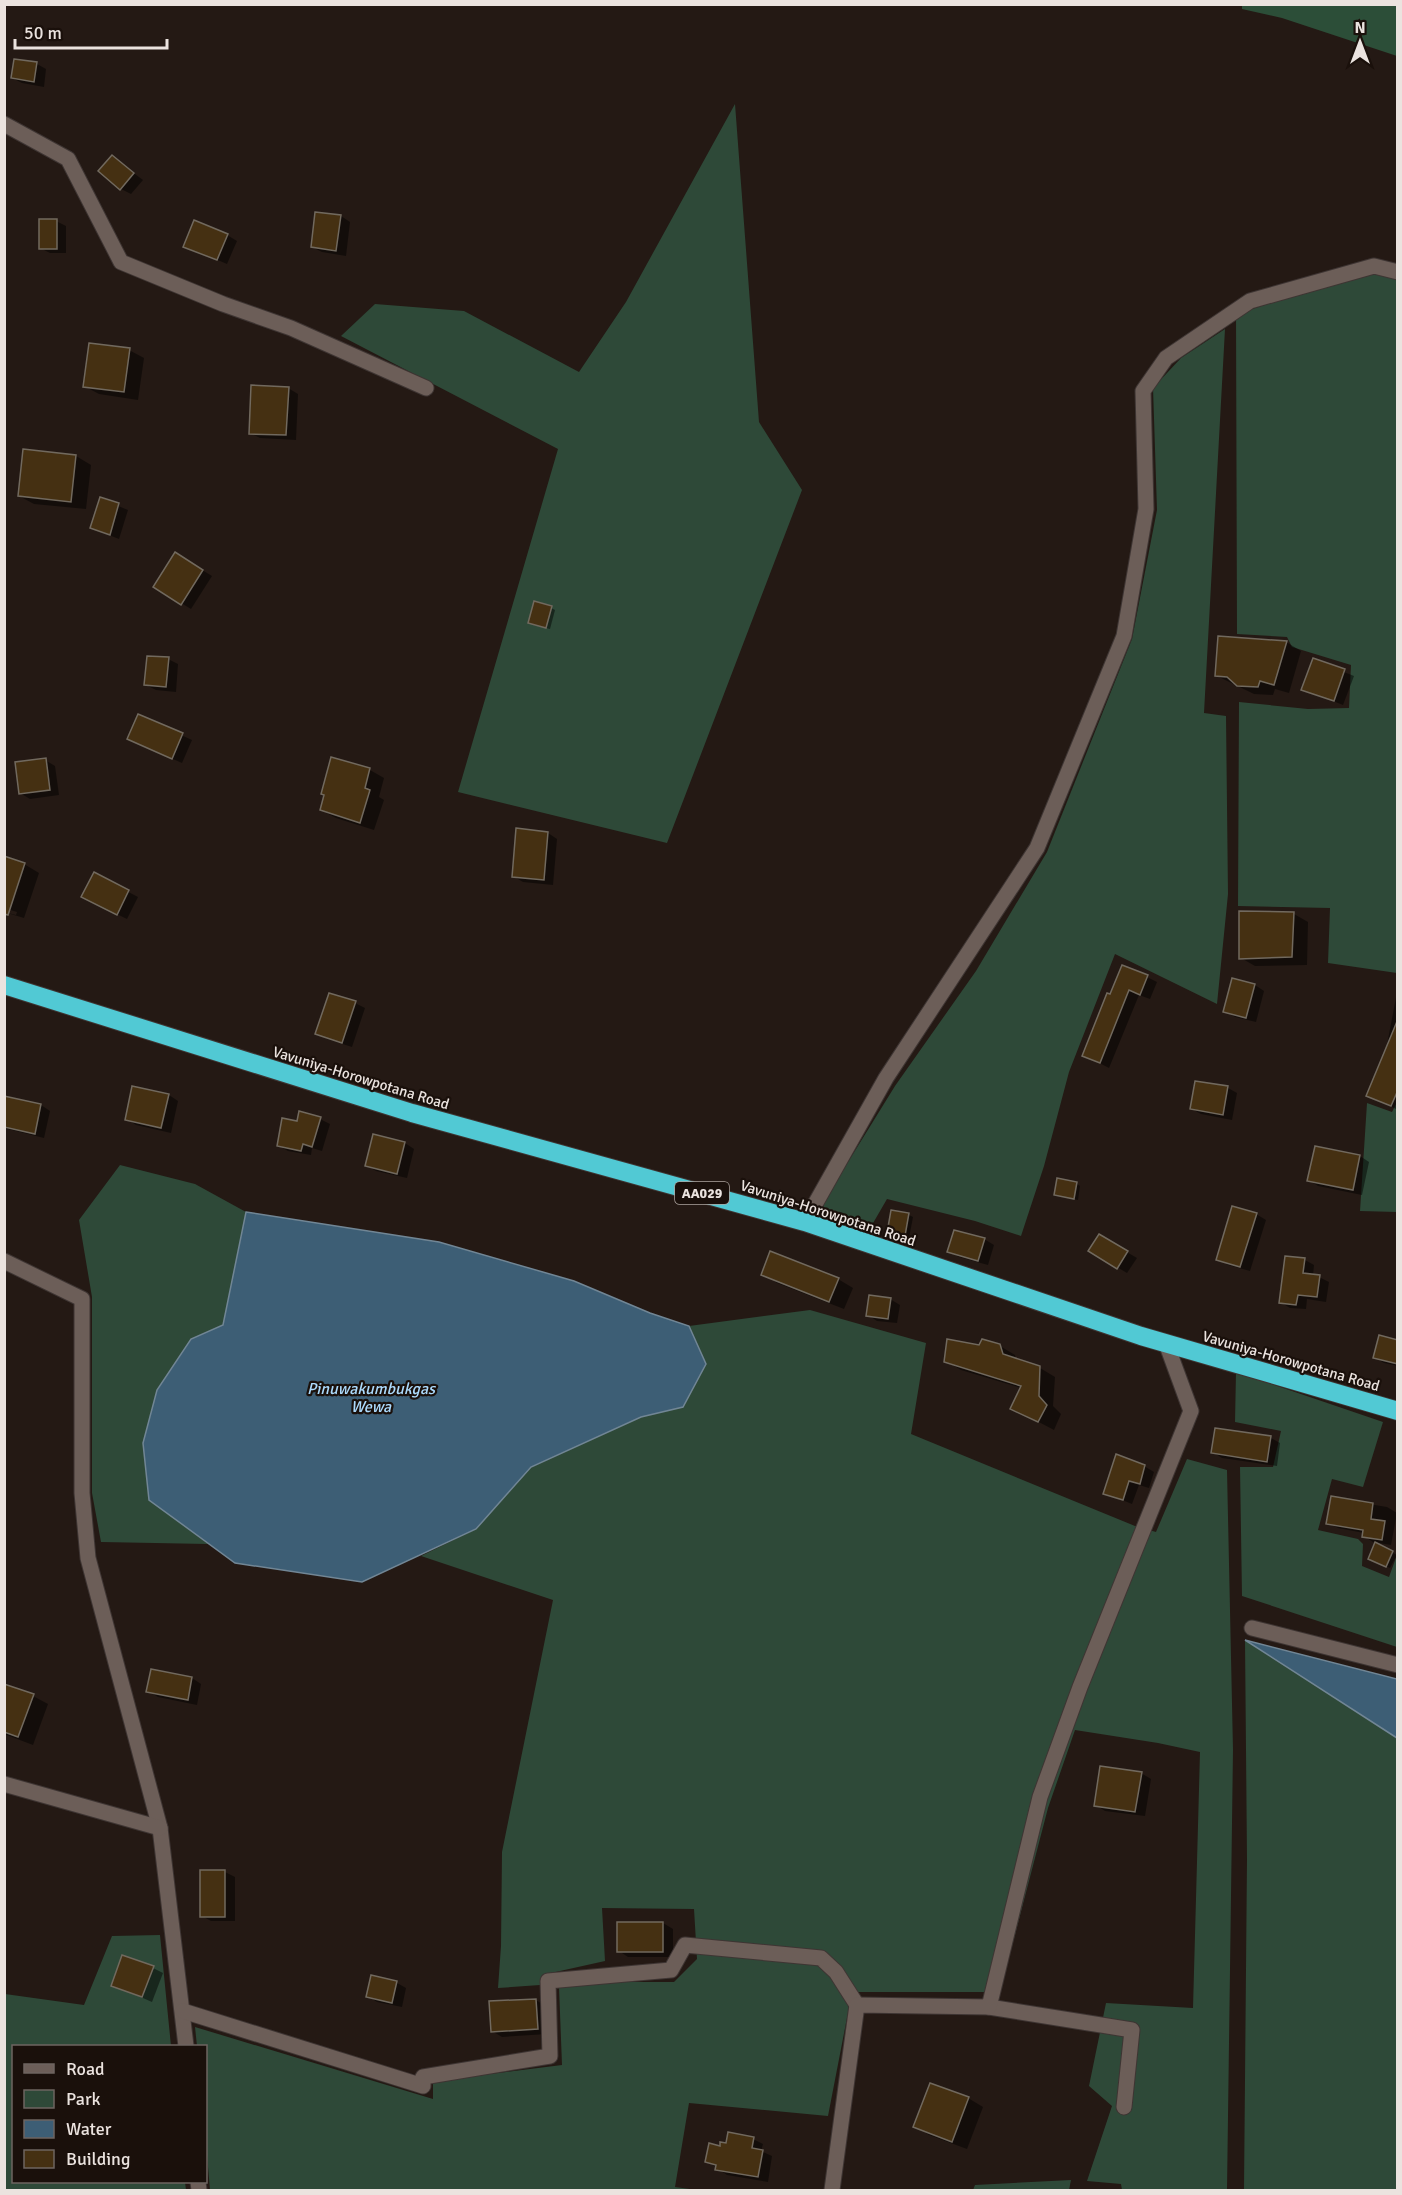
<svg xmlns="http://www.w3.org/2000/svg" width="1402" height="2195" viewBox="0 0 1402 2195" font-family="Signika,sans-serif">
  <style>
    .green { fill: #2e4938 }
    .forest { fill: #2c4e38 }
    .water { fill: #3d5e75; stroke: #718695; stroke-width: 1.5 }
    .shadow { fill: #0007 }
    .building { fill: #453012; stroke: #71695e; stroke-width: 1.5 }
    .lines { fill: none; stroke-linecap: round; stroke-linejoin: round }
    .minor-casing { stroke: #3e3533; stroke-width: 17 }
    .highway-casing { stroke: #3e3533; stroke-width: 20 }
    .minor { stroke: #6c5e58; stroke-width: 15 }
    .highway { stroke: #51c9d4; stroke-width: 18 }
    .labels { text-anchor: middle; stroke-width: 4.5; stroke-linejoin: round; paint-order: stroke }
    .shield { fill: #1a100b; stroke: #aca49f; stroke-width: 1.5 }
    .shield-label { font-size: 14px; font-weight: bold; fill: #ebe3df }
    .street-label { font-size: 15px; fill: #ebe3df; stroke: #1a100b }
    .water-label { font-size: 16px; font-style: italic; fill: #acdafc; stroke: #1a100b }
  </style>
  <rect width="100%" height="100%" fill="#241914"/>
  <g class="green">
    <path d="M735 104 759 422 802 490 667 843 458 792 558 449 341 336 375 304 464 311 579 372 626 302Z"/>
    <path d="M1374 271 1397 277V973L1328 963 1330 908 1238 906 1239 702 1308 709 1349 708 1351 665 1292 647 1287 637 1237 634 1236 314Z"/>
    <path d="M1225 329 1204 713 1226 716 1228 894 1217 1004 1115 954 1069 1072 1044 1166 1021 1236 975 1221 887 1199 865 1237 814 1217 895 1086 976 971 1047 852 1132 639 1157 510 1153 388 1181 358Z"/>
    <path d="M1397 1102V1212L1360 1211 1367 1103 1392 1112Z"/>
    <path d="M120 1165 195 1184 246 1212 223 1326 191 1339 157 1390 150 1500 208 1544 101 1542 92 1493V1297L79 1220Z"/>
    <path d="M810 1310 926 1343 911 1434 1135 1526 1156 1532 1187 1459 1227 1470 1233 1750 1227 2190H1122L1121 2184 1087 2181 1112 2106 1089 2086 1106 2003 1193 2008 1200 1752 1158 1743 1075 1730 1048 1808 1000 1992H852L828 2116 689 2103 675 2187 697 2190H210L206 2143V2046H197L195 2027 433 2099V2081L562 2065 559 1987 614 1982H674L697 1959 694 1909 602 1908 605 1961 542 1975 540 1985 498 1988 501 1946 502 1852 553 1600 421 1556 476 1529 531 1467 641 1417 683 1407 706 1364 689 1326Z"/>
    <path d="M1236 1372 1383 1422 1363 1487 1332 1479 1318 1530 1358 1539 1363 1544 1362 1566 1389 1577 1397 1555V1647L1242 1596 1240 1467H1273L1281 1431 1235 1422Z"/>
    <path d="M1245 1640 1397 1738 1398 2190H1244L1247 1859Z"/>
    <path d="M160 1935 171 2046H14V2182H185L186 2190H5V1994L84 2005 112 1936Z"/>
    <path d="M1071 2180 1069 2190H973L975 2185Z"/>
  </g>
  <path class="forest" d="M1242 5H1397V56L1282 18 1242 9Z"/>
  <g class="water">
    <path d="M246 1212 439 1242 574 1281 650 1313 689 1326 706 1364 683 1407 641 1417 531 1467 476 1529 362 1582 235 1563 149 1500 143 1443 157 1390 191 1339 223 1325Z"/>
    <path d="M1245 1640 1397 1679V1738Z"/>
  </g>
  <g class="shadow">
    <path d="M15 61 37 64 46 69 44 87 22 83 12 78Z"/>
    <path d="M112 157 143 180 131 194 121 189Z"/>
    <path d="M341 216 350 222 346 256 322 252 312 247Z"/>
    <path d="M56 221 66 226V253H50L40 248Z"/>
    <path d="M227 235 237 241 227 264 185 246Z"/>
    <path d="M129 350 144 358 138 400 99 394 84 386Z"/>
    <path d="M288 388 298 394 296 440 260 438 250 433Z"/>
    <path d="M76 456 91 465 86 509 34 504 19 496Z"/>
    <path d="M101 499 128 510 119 539 91 528Z"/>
    <path d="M176 554 212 576 191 609 155 587Z"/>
    <path d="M551 608 555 610 550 629 534 625Z"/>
    <path d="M1286 642 1301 651 1289 693 1275 689 1273 695 1254 694 1217 676Z"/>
    <path d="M168 659 178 664 176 692 156 690 146 685Z"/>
    <path d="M1314 660 1354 676 1343 705 1303 689Z"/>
    <path d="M139 716 192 740 182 763 139 744Z"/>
    <path d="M45 760 55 766 59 795 30 799 20 793Z"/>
    <path d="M370 770 384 778 379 797 384 800 374 830 336 818 321 810Z"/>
    <path d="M548 833 557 839 553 885 523 882 513 876Z"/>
    <path d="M24 864 39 873 24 918 4 912 16 915 17 912 4 908Z"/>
    <path d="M94 874 138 897 127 919 92 902Z"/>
    <path d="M1294 914 1308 922 1307 965 1255 966 1241 958Z"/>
    <path d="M1147 977 1157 982 1150 999 1139 995 1109 1068 1084 1055 1108 995Z"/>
    <path d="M1234 980 1255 985 1264 991 1256 1022 1235 1017 1225 1011Z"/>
    <path d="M1398 987V1110L1368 1095 1386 1050Z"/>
    <path d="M355 1003 365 1008 352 1047 327 1039 317 1033Z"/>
    <path d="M1228 1088 1237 1093 1232 1120 1201 1114 1192 1109Z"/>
    <path d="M169 1095 178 1101 171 1133 136 1125 127 1119Z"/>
    <path d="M5 1098 41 1105 50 1111 44 1138 4 1128Z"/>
    <path d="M320 1119 330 1124 322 1151 312 1148 311 1155 288 1151 279 1146 298 1123Z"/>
    <path d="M374 1135 405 1143 414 1149 407 1178 376 1171 366 1165Z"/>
    <path d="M1316 1147 1360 1156 1369 1162 1362 1195 1318 1186 1309 1180Z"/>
    <path d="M1076 1183 1080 1186 1078 1200 1056 1195Z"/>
    <path d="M1256 1214 1266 1220 1250 1271 1228 1265 1218 1259Z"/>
    <path d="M909 1215 913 1217 909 1238 888 1232Z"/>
    <path d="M1099 1236 1137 1258 1127 1273 1090 1251Z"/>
    <path d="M984 1239 994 1245 988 1265 959 1257 949 1252Z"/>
    <path d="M1305 1260 1314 1265 1313 1276 1319 1277 1329 1282 1326 1302 1307 1299 1306 1309 1290 1308 1280 1302Z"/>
    <path d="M763 1274 838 1279 853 1288 844 1309 777 1283Z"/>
    <path d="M890 1299 900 1305 897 1323 877 1321 868 1315Z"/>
    <path d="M1398 1341V1366L1384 1363 1374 1357Z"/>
    <path d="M1000 1346 1015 1355 1016 1360 1040 1368 1055 1377 1053 1406 1061 1414 1054 1430 1012 1408 1021 1388 961 1370 946 1361 980 1347Z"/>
    <path d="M1216 1429 1271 1438 1280 1443 1277 1466 1222 1458 1213 1452Z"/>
    <path d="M1144 1466 1154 1472 1149 1488 1139 1485 1132 1504 1105 1493Z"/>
    <path d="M1332 1498 1387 1507 1397 1513 1391 1545 1373 1542 1364 1536V1533L1338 1528 1328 1523Z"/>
    <path d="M1376 1544 1397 1555 1390 1568 1370 1558Z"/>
    <path d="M192 1678 201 1684 197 1705 158 1697 148 1691Z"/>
    <path d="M4 1685 33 1696 48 1704 33 1745 4 1734Z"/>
    <path d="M1141 1773 1151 1779 1145 1816 1105 1811 1096 1805Z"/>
    <path d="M225 1872 235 1877V1921H211L202 1916Z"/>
    <path d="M619 1923H663L673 1929V1957H628L619 1951Z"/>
    <path d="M153 1968 163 1973 152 2002 113 1985Z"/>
    <path d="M372 1977 397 1983 406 1988 402 2007 377 2002 368 1996Z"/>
    <path d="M536 2000 545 2006 547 2034 502 2037 492 2031Z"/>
    <path d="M968 2098 983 2107 967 2149 929 2135 915 2126Z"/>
    <path d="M753 2139 763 2144 761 2151 772 2156 768 2182 727 2175 707 2161 721 2147Z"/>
  </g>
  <g class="building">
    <path d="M14 59 37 62 34 82 11 78Z"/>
    <path d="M112 155 134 173 120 190 98 171Z"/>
    <path d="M315 212 341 215 336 251 311 247Z"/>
    <rect x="39" y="219" width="18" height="30"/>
    <path d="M194 220 228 234 217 260 183 247Z"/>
    <path d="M89 343 130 348 124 392 83 387Z"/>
    <path d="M251 385 289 387 286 435 249 434Z"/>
    <path d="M23 449 76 455 71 502 18 496Z"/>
    <path d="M100 497 119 503 110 535 90 528Z"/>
    <path d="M175 552 203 570 181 605 153 587Z"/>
    <path d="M534 601 552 606 546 628 528 623Z"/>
    <path d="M1218 636 1287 641 1274 685 1260 681 1258 687 1237 686 1227 677 1215 676Z"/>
    <path d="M147 656 169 657 166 687 144 685Z"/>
    <path d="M1313 658 1345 669 1334 701 1301 690Z"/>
    <path d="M138 714 183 733 172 759 127 739Z"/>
    <path d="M331 757 370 768 365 788 370 790 360 823 320 810 324 795 321 794Z"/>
    <path d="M46 758 50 790 19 794 15 762Z"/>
    <path d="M516 828 548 832 544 880 512 877Z"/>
    <path d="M4 856 25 863 8 915 4 914Z"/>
    <path d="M94 872 129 890 117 915 81 897Z"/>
    <path d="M1239 911 1294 912 1292 957 1239 959Z"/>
    <path d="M1122 965 1148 975 1140 995 1129 990 1100 1063 1082 1056 1107 993 1110 994Z"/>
    <path d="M1232 978 1255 984 1246 1018 1223 1012Z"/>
    <path d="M329 993 356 1001 342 1043 315 1034Z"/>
    <path d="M1398 1019V1090L1391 1106 1366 1096Z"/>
    <path d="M1195 1081 1228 1086 1223 1115 1190 1109Z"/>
    <path d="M132 1086 169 1094 161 1128 125 1120Z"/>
    <path d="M4 1096 41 1104 35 1134 4 1127Z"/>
    <path d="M299 1111 321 1117 312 1147 303 1144 301 1151 277 1146 282 1118 297 1121Z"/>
    <path d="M373 1134 405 1142 397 1174 365 1166Z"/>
    <path d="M1315 1146 1360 1155 1353 1190 1307 1181Z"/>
    <path d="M1057 1178 1077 1182 1074 1199 1054 1195Z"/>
    <path d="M1232 1206 1257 1213 1240 1267 1216 1260Z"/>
    <path d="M891 1210 909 1213 905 1236 887 1233Z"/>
    <path d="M954 1230 985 1238 978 1261 947 1252Z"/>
    <path d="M1099 1234 1128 1251 1117 1269 1088 1251Z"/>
    <path d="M770 1251 839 1278 829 1302 761 1275Z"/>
    <path d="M1285 1256 1305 1258 1303 1273 1320 1275 1317 1297 1298 1295 1296 1305 1279 1303Z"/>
    <path d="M869 1295 891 1298 888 1319 866 1316Z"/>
    <path d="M1379 1335 1398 1340V1364L1373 1358Z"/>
    <path d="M947 1339 979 1345 982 1339 1000 1344 1003 1354 1040 1366 1039 1396 1047 1405 1038 1422 1010 1409 1021 1386 944 1362Z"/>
    <path d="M1215 1428 1271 1436 1267 1462 1211 1453Z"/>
    <path d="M1116 1454 1145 1465 1140 1484 1129 1481 1123 1500 1103 1494Z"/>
    <path d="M1331 1496 1373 1503 1371 1519 1385 1521 1382 1540 1362 1537 1363 1530 1326 1524Z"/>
    <path d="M1375 1542 1393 1551 1386 1567 1368 1559Z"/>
    <path d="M151 1669 192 1677 188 1700 146 1692Z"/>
    <path d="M4 1684 34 1694 18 1737 4 1732Z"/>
    <path d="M1100 1766 1142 1772 1135 1812 1094 1806Z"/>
    <rect x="200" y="1870" width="25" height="47"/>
    <rect x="617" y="1922" width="46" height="30"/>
    <path d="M122 1955 154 1966 142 1997 111 1986Z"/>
    <path d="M371 1975 397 1981 392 2003 366 1997Z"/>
    <path d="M536 1999 538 2029 491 2032 489 2001Z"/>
    <path d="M930 2083 969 2097 952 2142 913 2127Z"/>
    <path d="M728 2132 754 2137 752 2148 763 2150 758 2177 715 2170 716 2165 705 2162 709 2143 720 2146V2142L726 2143Z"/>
  </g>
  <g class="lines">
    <g class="minor-casing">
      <g id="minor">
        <path d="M4 124 68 159 121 262 223 304 291 328 426 388"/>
        <path d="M805 1222 886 1078 1037 848 1124 636 1146 509 1143 391 1166 358 1250 301 1374 266 1398 272"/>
        <path d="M4 1261 82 1299V1493L88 1558 160 1828 186 2046"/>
        <path d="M1252 1628 1398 1665"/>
        <path d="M4 1784 160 1828"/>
        <path d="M989 2007 1132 2030 1124 2107"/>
        <path d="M183 2011 423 2086V2077L550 2056 548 1981 671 1970 685 1945 821 1958 836 1972 857 2005"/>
        <path d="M198 2182 199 2190"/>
        <path d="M832 2190 857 2005 989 2007 1040 1797 1080 1687 1191 1411 1166 1343"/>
      </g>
    </g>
    <g class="highway-casing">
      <path id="highway" d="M4 985 412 1113 805 1222 1141 1336 1398 1411"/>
    </g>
    <use href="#minor" class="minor"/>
    <use href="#highway" class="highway"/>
  </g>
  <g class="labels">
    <rect class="shield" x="675" y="1182" width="54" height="22" rx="4.5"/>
    <g class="shield-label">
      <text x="702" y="1198">AA029</text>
    </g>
    <g class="street-label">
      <text transform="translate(361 1078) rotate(17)" y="5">Vavuniya-Horowpotana Road</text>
      <text transform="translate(828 1213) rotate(18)" y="5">Vavuniya-Horowpotana Road</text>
      <text transform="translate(1291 1361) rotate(16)" y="5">Vavuniya-Horowpotana Road</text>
    </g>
    <g class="water-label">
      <text x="371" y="1394">Pinuwakumbukgas<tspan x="371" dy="18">Wewa</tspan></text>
    </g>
  </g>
  <rect width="1402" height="2195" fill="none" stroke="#ebe3df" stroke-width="12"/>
  <rect x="12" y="2045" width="195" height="138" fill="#1a100b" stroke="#6e6460" stroke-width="1.5"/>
  <rect x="24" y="2064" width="30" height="9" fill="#6c5e58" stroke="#6e6460" stroke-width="1.5"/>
  <text x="66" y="2075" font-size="18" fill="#ebe3df">Road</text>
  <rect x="24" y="2090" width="30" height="18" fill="#2e4938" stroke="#6e6460" stroke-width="1.5"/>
  <text x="66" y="2105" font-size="18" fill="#ebe3df">Park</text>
  <rect x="24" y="2120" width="30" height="18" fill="#3d5e75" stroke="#6e6460" stroke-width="1.5"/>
  <text x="66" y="2135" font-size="18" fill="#ebe3df">Water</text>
  <rect x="24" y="2150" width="30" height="18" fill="#453012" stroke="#6e6460" stroke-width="1.5"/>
  <text x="66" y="2165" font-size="18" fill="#ebe3df">Building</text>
  <g transform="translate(1360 42)" stroke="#1a100b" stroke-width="4.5" paint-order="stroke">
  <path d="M0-4.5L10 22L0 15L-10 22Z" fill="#ebe3df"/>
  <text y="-9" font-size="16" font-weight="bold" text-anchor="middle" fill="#ebe3df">N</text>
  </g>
  <path d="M15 39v9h152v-9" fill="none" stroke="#ebe3df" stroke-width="3"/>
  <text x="24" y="39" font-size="18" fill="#ebe3df" stroke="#1a100b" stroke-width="4.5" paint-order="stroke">50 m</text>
</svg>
